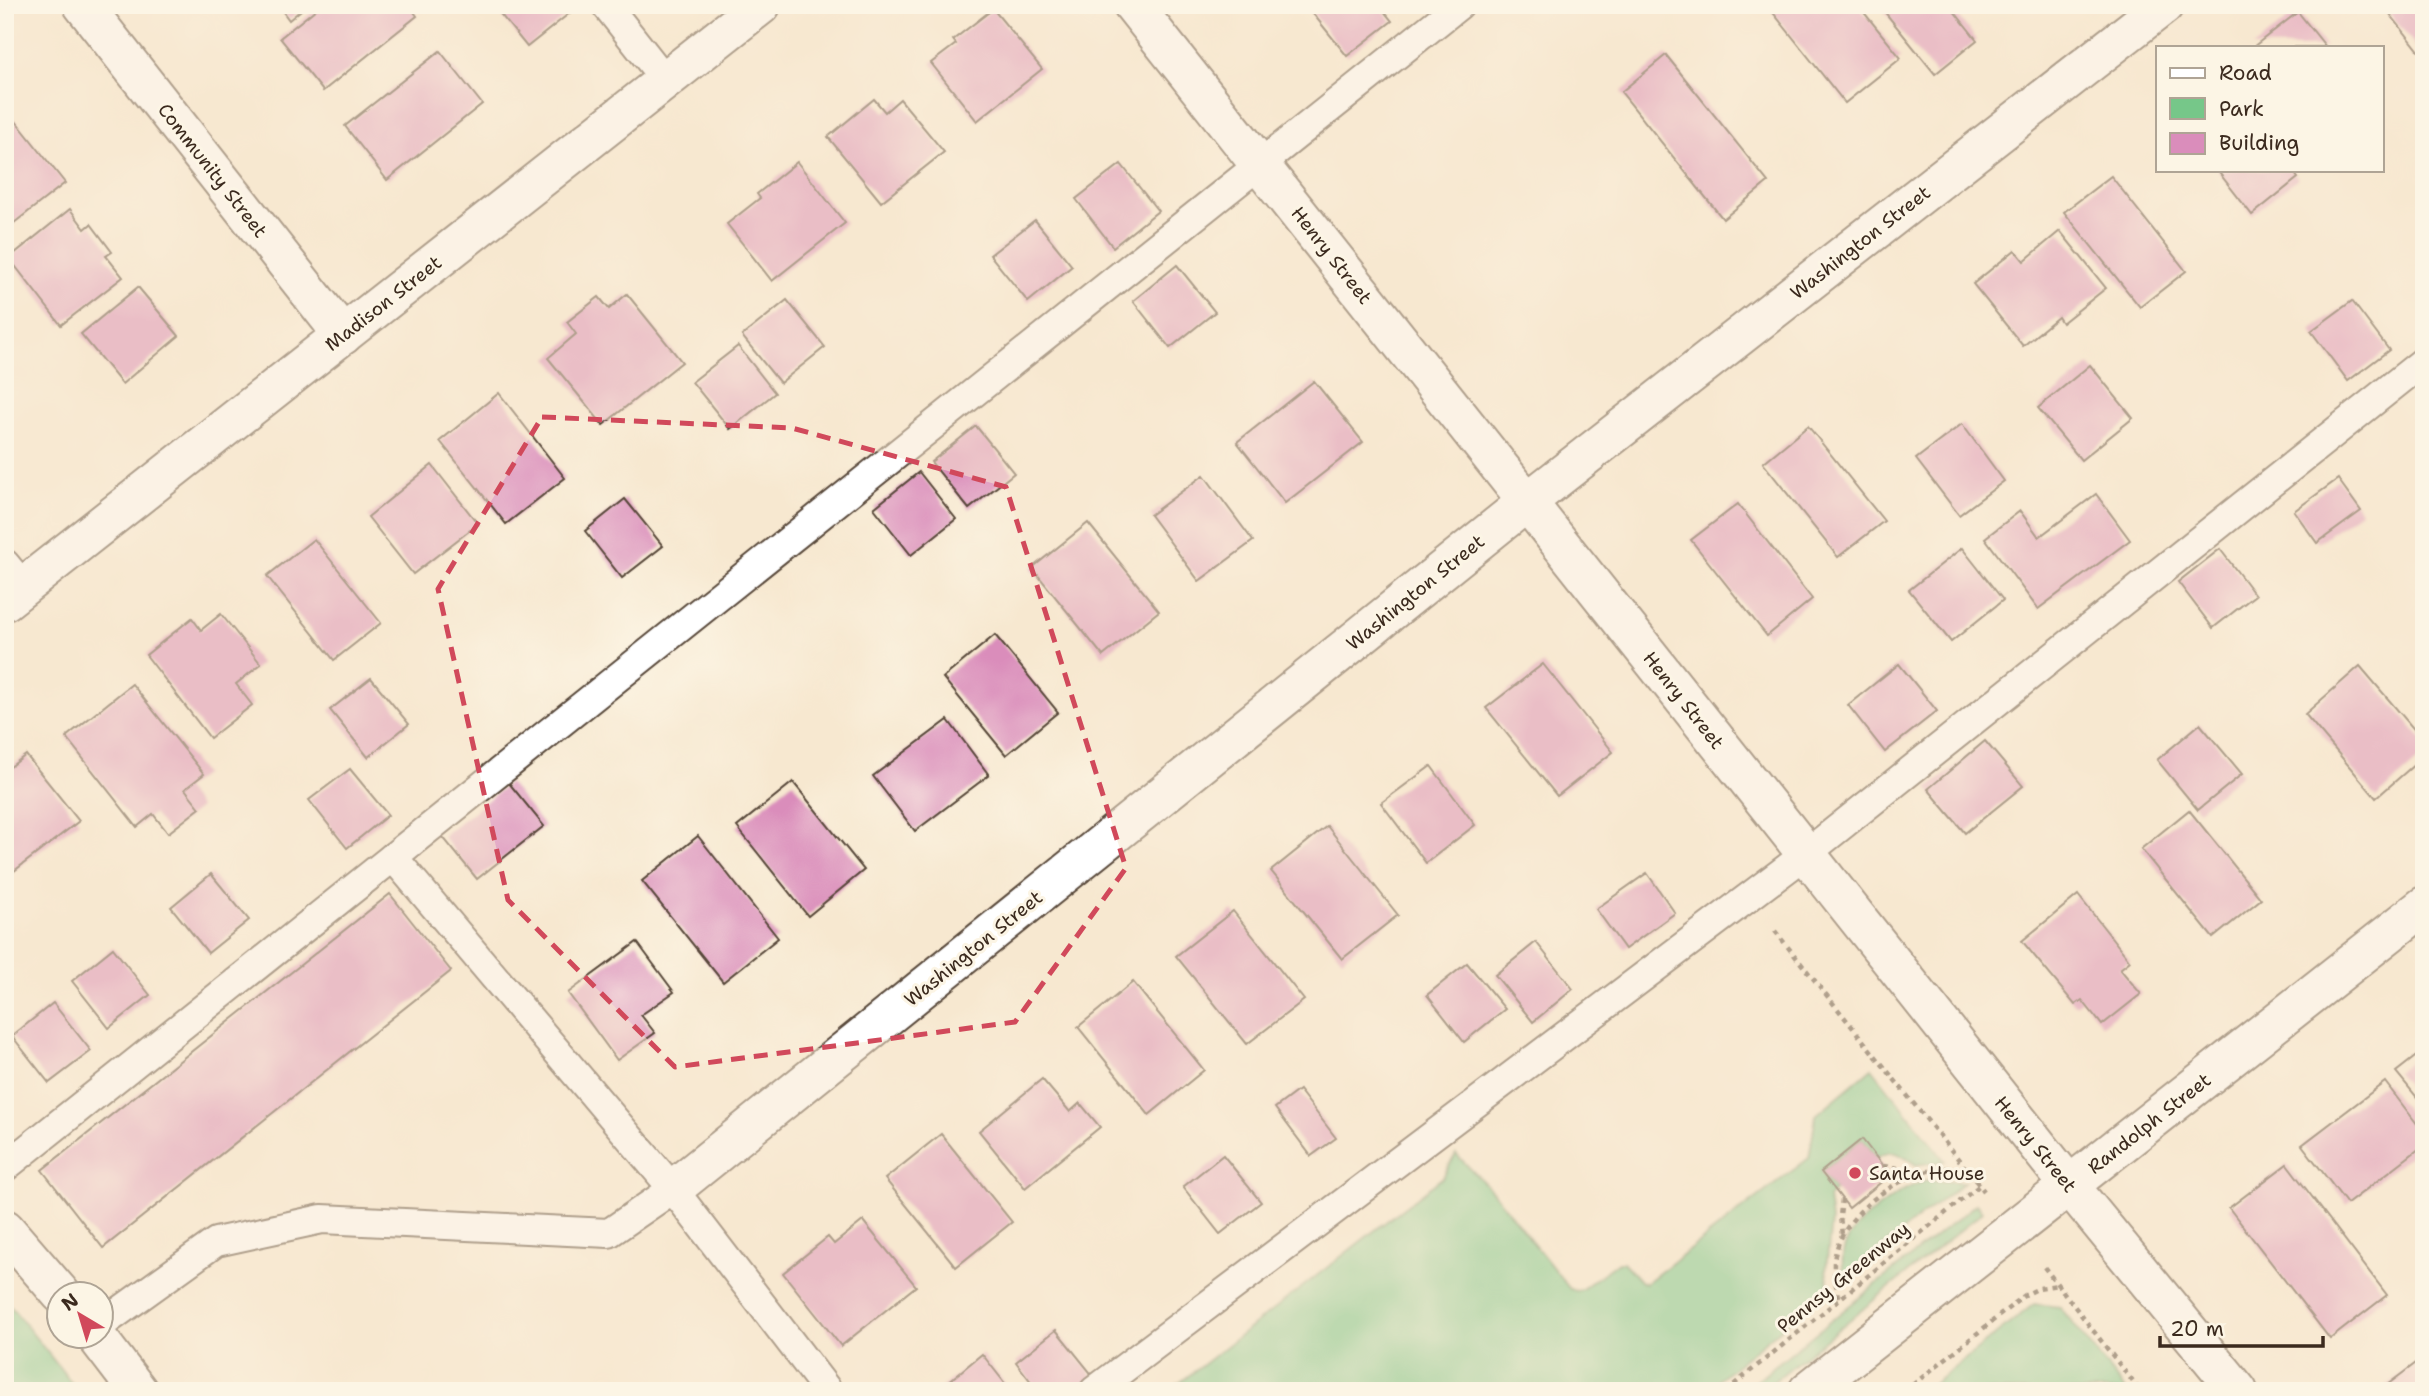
<svg xmlns="http://www.w3.org/2000/svg" width="2429" height="1396" viewBox="0 0 2429 1396" font-family="'Shantell Sans',sans-serif">
  <style>
    .green { fill: #76c789; stroke: #587854; stroke-width: 2 }
    .building { fill: #da8dbb }
    .lines { fill: none; stroke-linecap: round; stroke-linejoin: round }
    .lane-casing { stroke: #574639; stroke-width: 32 }
    .street-casing { stroke: #574639; stroke-width: 42 }
    .path { stroke: #574639; stroke-width: 4.5; stroke-dasharray: 5 5; stroke-linecap: butt }
    .lane { stroke: #fff; stroke-width: 28 }
    .street { stroke: #fff; stroke-width: 38 }
    .marked { fill: none; stroke: #d1495b; stroke-width: 5; stroke-dasharray: 14 9; stroke-linejoin: round }
    .poi-dot { fill: #d1495b; stroke: #fcf5e5; stroke-width: 2.5 }
    .labels { text-anchor: middle; stroke-width: 6; stroke-linejoin: round; paint-order: stroke }
    .street-label { font-size: 19px; fill: #3b2a1e; stroke: #fcf5e5 }
    .poi-label { font-size: 19px; fill: #3b2a1e; stroke: #fcf5e5; text-anchor: start }
  </style>
  <rect width="100%" height="100%" fill="#fcf5e5"/>
  <filter id="ink" filterUnits="userSpaceOnUse"><feTurbulence type="fractalNoise" baseFrequency=".0143" numOctaves="2"/><feDisplacementMap in="SourceGraphic" scale="14" xChannelSelector="R" yChannelSelector="G"/><feConvolveMatrix kernelMatrix="1 2 1 2 8 2 1 2 1" color-interpolation-filters="sRGB"/></filter>
  <filter id="wash" filterUnits="userSpaceOnUse"><feTurbulence type="fractalNoise" baseFrequency=".00686" numOctaves="4" result="noise"/><feDisplacementMap in="SourceGraphic" scale="28" xChannelSelector="R" yChannelSelector="G"/><feGaussianBlur stdDeviation="1.57" result="paint"/><feColorMatrix in="noise" values="0 0 0 0 0 0 0 0 0 0 0 0 0 0 0 0 0 1.4 0 .05"/><feComposite in="paint" operator="in"/></filter>
  <g filter="url(#wash)">
    <rect width="100%" height="100%" fill="#f7e8d0"/>
    <g class="green">
      <path d="M1872 1068 1945 1161 1916 1165C1902 1155 1892 1147 1877 1158L1862 1139 1821 1172 1835 1190 1828 1198 1831 1221 1826 1270 1830 1288 1705 1391H1169L1443 1177 1456 1154 1492 1191 1569 1288 1576 1291 1582 1289 1618 1262H1623L1641 1282 1646 1283 1809 1158 1816 1115Z"/>
      <path d="M1925 1181 1964 1182 1843 1278C1843 1267 1841 1256 1845 1246 1855 1220 1899 1189 1925 1181Z"/>
      <path d="M1976 1204 1982 1211 1979 1215 1762 1391H1743Z"/>
      <path d="M5 1299 78 1391H5Z"/>
      <path d="M2034 1304 2060 1307 2126 1391H1925Z"/>
    </g>
    <g id="blocks">
      <g class="building">
        <path d="M278 5H307L289 20Z"/>
        <path d="M321 5H409L417 16 323 91 280 38Z"/>
        <path d="M493 5H574L576 8 527 47Z"/>
        <path d="M1315 5H1379L1392 21 1347 56 1310 10Z"/>
        <path d="M1767 5H1858L1901 58 1845 103Z"/>
        <path d="M1879 5H1949L1977 40 1935 74Z"/>
        <path d="M2383 5H2424V57Z"/>
        <path d="M993 9 1042 69 977 121 931 63 956 44 953 40Z"/>
        <path d="M2298 12 2326 47H2253Z"/>
        <path d="M440 51 482 104 387 180 345 126Z"/>
        <path d="M1666 55 1768 182 1723 219 1621 92Z"/>
        <path d="M874 99 885 112 900 99 944 152 881 202 828 137Z"/>
        <path d="M15 120 65 183 5 230V127Z"/>
        <path d="M797 162 845 223 772 281 727 224 760 198 757 194Z"/>
        <path d="M1121 164 1158 211 1113 247 1076 199Z"/>
        <path d="M2217 170H2292L2298 178 2252 215Z"/>
        <path d="M2111 176 2186 271 2140 307 2064 212Z"/>
        <path d="M70 209 85 229 91 224 112 252 106 256 123 277 61 325 9 258Z"/>
        <path d="M1035 220 1072 266 1028 302 990 255Z"/>
        <path d="M2060 231 2106 288 2062 323 2058 317 2023 346 1973 284 2015 250 2024 261Z"/>
        <path d="M1177 265 1215 312 1170 348 1133 301Z"/>
        <path d="M138 287 179 336 122 384 81 334Z"/>
        <path d="M627 294 682 362 603 425 548 358 576 334 567 322 599 297 609 309Z"/>
        <path d="M787 300 825 347 780 383 742 336Z"/>
        <path d="M2352 301 2389 350 2348 381 2311 331Z"/>
        <path d="M738 346 775 393 730 429 692 382Z"/>
        <path d="M2090 365 2133 418 2081 460 2038 408Z"/>
        <path d="M1314 381 1363 442 1285 503 1237 442Z"/>
        <path d="M499 393 565 478 506 524 440 441Z"/>
        <path d="M1962 424 2004 481 1959 515 1916 459Z"/>
        <path d="M976 426 1014 473 969 509 931 462Z"/>
        <path d="M1808 426 1884 521 1838 557 1763 463Z"/>
        <path d="M432 465 478 524 413 574 368 517Z"/>
        <path d="M919 472 956 519 911 555 874 508Z"/>
        <path d="M1204 475 1253 541 1199 581 1150 515Z"/>
        <path d="M2338 479 2361 511 2317 543 2294 511Z"/>
        <path d="M2096 494 2130 540 2038 609 1985 538 2020 511 2039 537Z"/>
        <path d="M625 499 663 546 622 578 585 531Z"/>
        <path d="M1738 504 1812 599 1767 636 1691 540Z"/>
        <path d="M1088 523 1159 611 1103 656 1032 568Z"/>
        <path d="M314 539 381 623 334 660 267 576Z"/>
        <path d="M1962 548 2003 600 1951 642 1909 590Z"/>
        <path d="M2220 549 2255 595 2213 628 2178 582Z"/>
        <path d="M221 614 261 664 236 684 252 705 210 738 146 655 192 618 201 630Z"/>
        <path d="M995 635 1058 712 1006 755 943 678Z"/>
        <path d="M1543 664 1613 752 1557 796 1486 708Z"/>
        <path d="M1899 664 1937 711 1885 752 1848 705Z"/>
        <path d="M2360 666 2424 741V756L2376 798 2305 714Z"/>
        <path d="M371 678 409 724 368 757 330 710Z"/>
        <path d="M132 684 204 774 185 789 200 808 168 833 153 814 137 827 66 737Z"/>
        <path d="M948 720 989 775 915 831 873 776Z"/>
        <path d="M2200 724 2242 774 2198 810 2157 760Z"/>
        <path d="M1985 741 2023 786 1965 833 1928 789Z"/>
        <path d="M26 755 79 821 14 871 5 860V771Z"/>
        <path d="M1431 766 1475 825 1426 863 1381 803Z"/>
        <path d="M350 769 388 815 347 848 309 800Z"/>
        <path d="M793 782 864 870 808 916 737 827Z"/>
        <path d="M509 783 544 826 477 879 442 836Z"/>
        <path d="M2189 810 2261 899 2213 938 2141 849Z"/>
        <path d="M1327 826 1398 915 1342 959 1271 871Z"/>
        <path d="M698 836 778 938 723 982 642 881Z"/>
        <path d="M1647 873 1675 913 1625 949 1596 909Z"/>
        <path d="M211 874 249 920 208 953 171 907Z"/>
        <path d="M390 894 451 971 103 1248 42 1170Z"/>
        <path d="M2078 895 2130 961 2120 969 2141 994 2102 1025 2082 1000 2075 1005 2022 941Z"/>
        <path d="M1233 911 1304 1000 1247 1044 1176 956Z"/>
        <path d="M637 942 674 992 641 1015 655 1033 617 1060 568 993Z"/>
        <path d="M1536 942 1573 989 1533 1022 1495 975Z"/>
        <path d="M113 948 150 995 109 1028 72 981Z"/>
        <path d="M1467 963 1505 1009 1464 1042 1427 995Z"/>
        <path d="M1133 982 1204 1070 1149 1115 1078 1027Z"/>
        <path d="M53 1003 91 1051 49 1083 12 1036Z"/>
        <path d="M2424 1050V1106L2396 1072Z"/>
        <path d="M1042 1079 1070 1112 1080 1103 1100 1127 1025 1188 979 1131Z"/>
        <path d="M2385 1082 2424 1133V1145L2347 1204 2302 1145Z"/>
        <path d="M1299 1090 1336 1138 1311 1156 1275 1108Z"/>
        <path d="M941 1134 1012 1222 956 1267 885 1179Z"/>
        <path d="M1862 1139 1890 1175 1849 1208 1821 1172Z"/>
        <path d="M1223 1155 1261 1202 1220 1234 1183 1187Z"/>
        <path d="M2287 1164 2387 1295 2330 1339 2229 1208Z"/>
        <path d="M863 1221 916 1286 841 1346 783 1273 828 1237 834 1244Z"/>
        <path d="M1056 1330 1094 1377 1077 1391H1038L1016 1362Z"/>
        <path d="M982 1354 1011 1391H944L942 1387Z"/>
        <path d="M2424 1357V1391H2379Z"/>
      </g>
    </g>
  </g>
  <g filter="url(#ink)">
    <use href="#blocks" fill-opacity="0" stroke="#574639" stroke-width="2"/>
    <g class="lines">
      <g class="lane-casing">
        <g id="lane">
          <path d="M606 5 666 81"/>
          <path d="M5 564 24 587"/>
          <path d="M393 857 673 1189 828 1391"/>
          <path d="M5 1167 1459 5"/>
          <path d="M102 1324 216 1242 322 1219 609 1233 673 1189"/>
          <path d="M1094 1391 1806 854 2424 361"/>
        </g>
      </g>
      <g class="street-casing">
        <g id="street">
          <path d="M83 5 343 335"/>
          <path d="M1133 5 2069 1185 2238 1391"/>
          <path d="M5 601 761 5"/>
          <path d="M673 1189 1527 502 2164 5"/>
          <path d="M5 1229 61 1294"/>
          <path d="M96 1336 138 1391"/>
          <path d="M1808 1391 2424 906"/>
        </g>
      </g>
      <g class="path">
        <path d="M1775 931 1984 1191"/>
        <path d="M1883 1166 1899 1168 1915 1176"/>
        <path d="M1842 1199 1840 1216 1842 1235"/>
        <path d="M2044 1267 2140 1391"/>
        <path d="M1838 1297C1836 1284 1832 1268 1835 1255 1845 1211 1897 1176 1938 1169 1947 1167 1957 1169 1965 1169"/>
        <path d="M1726 1391 1980 1185"/>
        <path d="M1905 1391 2025 1295 2039 1288 2058 1285"/>
      </g>
      <use href="#lane" class="lane"/>
      <use href="#street" class="street"/>
    </g>
  </g>
  <path d="M0 0H2429V1396H0ZM542 417 792 428 1006 487 1126 868 1015 1022 675 1067 508 900 438 589Z" fill="#f7e8d0" fill-opacity=".55" fill-rule="evenodd"/>
  <path class="marked" d="M542 417 792 428 1006 487 1126 868 1015 1022 675 1067 508 900 438 589Z"/>
  <circle class="poi-dot" cx="1855" cy="1173" r="7"/>
  <g class="labels">
    <g class="street-label">
      <text transform="translate(213 170) rotate(52)" y="7">Community Street</text>
      <text transform="translate(1860 242) rotate(-38)" y="7">Washington Street</text>
      <text transform="translate(1332 255) rotate(52)" y="7">Henry Street</text>
      <text transform="translate(383 303) rotate(-38)" y="7">Madison Street</text>
      <text transform="translate(1415 592) rotate(-39)" y="7">Washington Street</text>
      <text transform="translate(1684 700) rotate(52)" y="7">Henry Street</text>
      <text transform="translate(973 948) rotate(-39)" y="7">Washington Street</text>
      <text transform="translate(2149 1123) rotate(-38)" y="7">Randolph Street</text>
      <text transform="translate(2036 1144) rotate(51)" y="7">Henry Street</text>
      <text transform="translate(1843 1277) rotate(-39)" y="7">Pennsy Greenway</text>
    </g>
    <g class="poi-label">
      <text x="1869" y="1180">Santa House</text>
    </g>
  </g>
  <rect width="2429" height="1396" fill="none" stroke="#fcf5e5" stroke-width="28"/>
  <rect x="2156" y="46" width="228" height="126" fill="#fcf5e5" stroke="#afa495" stroke-width="2"/>
  <rect x="2170" y="68" width="35" height="10" fill="#ffffff" stroke="#afa495" stroke-width="2"/>
  <text x="2219" y="80" font-size="21" fill="#3b2a1e">Road</text>
  <rect x="2170" y="98" width="35" height="21" fill="#76c789" stroke="#afa495" stroke-width="2"/>
  <text x="2219" y="116" font-size="21" fill="#3b2a1e">Park</text>
  <rect x="2170" y="133" width="35" height="21" fill="#da8dbb" stroke="#afa495" stroke-width="2"/>
  <text x="2219" y="150" font-size="21" fill="#3b2a1e">Building</text>
  <g transform="translate(80 1315) rotate(322)"><circle r="33" fill="#fcf5e5" stroke="#afa495" stroke-width="2"/>
  <path d="M0-5L12 26L0 18L-12 26Z" fill="#d1495b"/>
  <text y="-10" font-size="19" font-weight="bold" text-anchor="middle" fill="#3b2a1e">N</text>
  </g>
  <path d="M2160 1336v10h163v-10" fill="none" stroke="#3b2a1e" stroke-width="3.5"/>
  <text x="2170" y="1336" font-size="21" fill="#3b2a1e" stroke="#fcf5e5" stroke-width="5" paint-order="stroke">20 m</text>
</svg>
